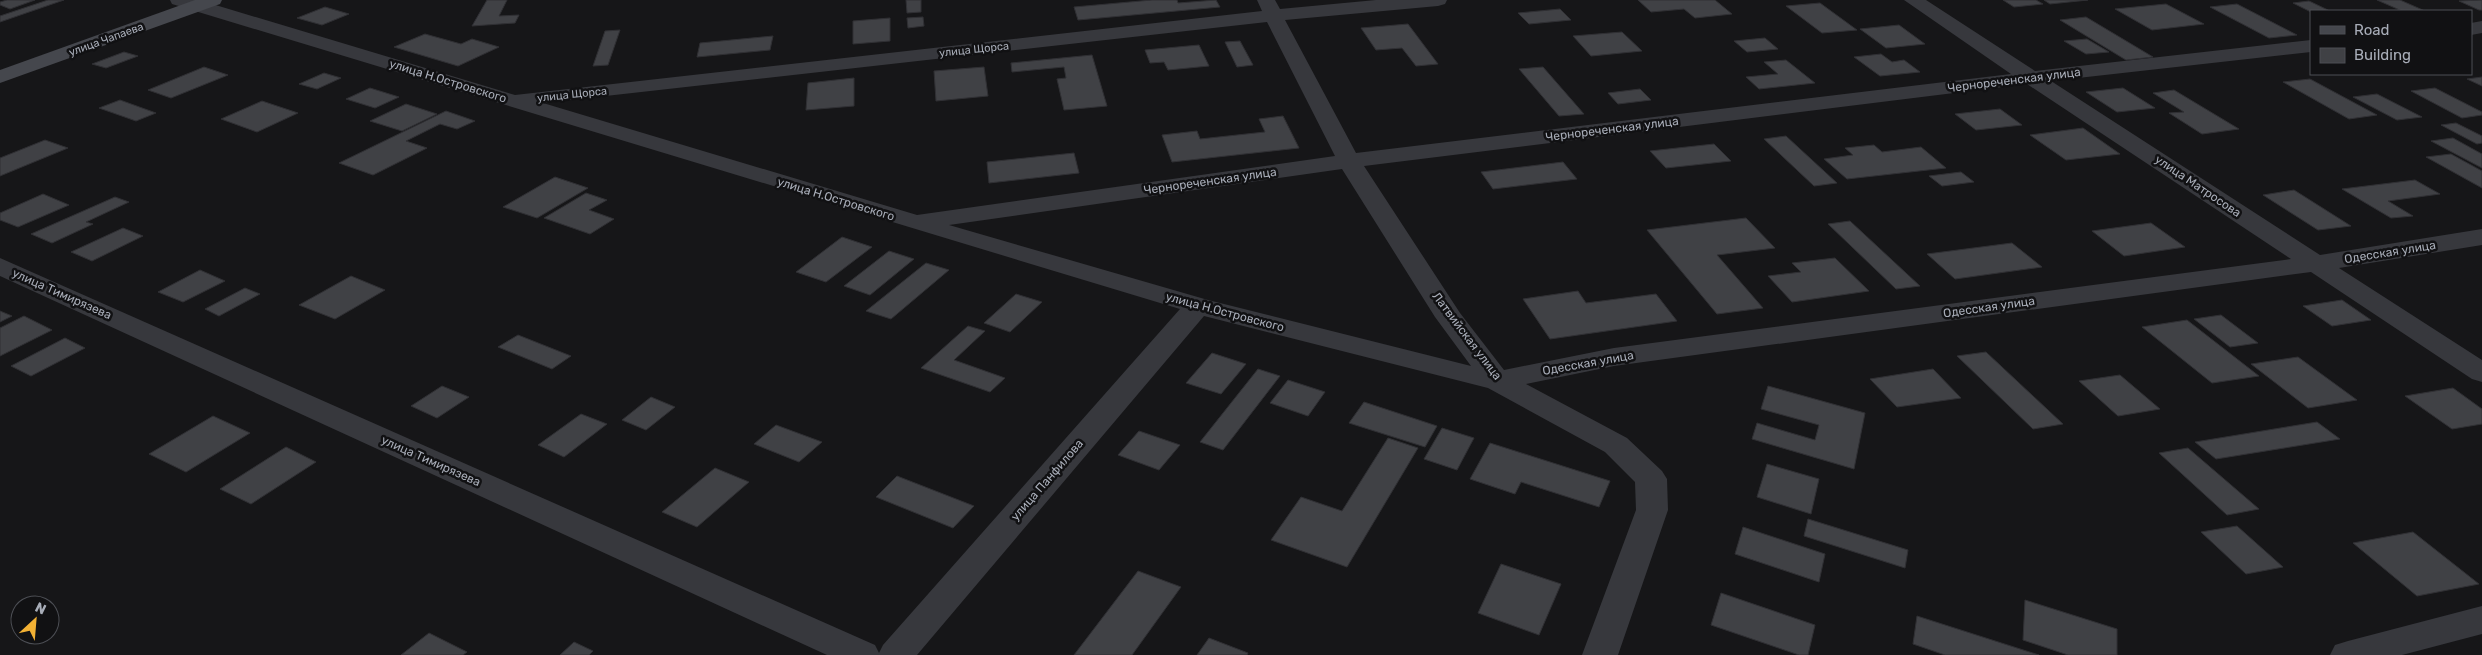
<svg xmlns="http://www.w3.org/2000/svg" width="2482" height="655" viewBox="0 0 2482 655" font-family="Rubik,sans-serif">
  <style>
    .building { fill: #404145; stroke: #303034 }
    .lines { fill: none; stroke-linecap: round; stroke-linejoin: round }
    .street { fill: #37383d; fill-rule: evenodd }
    .secondary { fill: #45474d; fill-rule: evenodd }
    .labels { text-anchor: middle; stroke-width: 5; stroke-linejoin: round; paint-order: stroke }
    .far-street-label { font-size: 11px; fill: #a8adb8; stroke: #111113 }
    .street-label { font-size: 12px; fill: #a8adb8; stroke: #111113 }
  </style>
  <rect width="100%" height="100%" fill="#161618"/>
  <g class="building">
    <path d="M7 0H35L10 9 0 5V2Z"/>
    <path d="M48 0H64L0 22V16Z"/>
    <path d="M487 0H507L499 16 519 15 515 23 472 26Z"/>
    <path d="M906 0H921V12L907 13Z"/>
    <path d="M1152 0H1177L1178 3 1216 0 1220 7 1078 20 1074 7Z"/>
    <path d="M1638 0H1715L1732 14 1695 18 1684 9 1651 12Z"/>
    <path d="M2003 0H2036L2043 4 2014 7Z"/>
    <path d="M2044 0H2088L2050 4Z"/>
    <path d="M2377 0H2400L2425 11H2402Z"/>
    <path d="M2482 0V10H2479L2459 1Z"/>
    <path d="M2309 1 2330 11 2311 12 2293 3Z"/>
    <path d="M1820 3 1857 30 1822 33 1786 6Z"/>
    <path d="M2166 4 2204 24 2152 30 2115 9Z"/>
    <path d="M2237 4 2297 35 2269 38 2210 7Z"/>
    <path d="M325 7 349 14 322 25 297 18Z"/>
    <path d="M1560 9 1571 20 1529 24 1518 13Z"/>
    <path d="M923 17 924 26 908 28 907 18Z"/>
    <path d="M2086 17 2153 57 2126 60 2060 20Z"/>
    <path d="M890 18V41L853 44V21Z"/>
    <path d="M1408 24 1438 64 1416 66 1402 48 1376 50 1361 28Z"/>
    <path d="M1899 25 1925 44 1886 48 1860 29Z"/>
    <path d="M620 30 608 65 593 66 605 31Z"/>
    <path d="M1622 32 1642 51 1591 56 1573 36Z"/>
    <path d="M425 34 461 44 472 39 499 47 458 66 394 47Z"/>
    <path d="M773 36 770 50 697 57 700 43Z"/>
    <path d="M1765 38 1778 49 1747 52 1734 41Z"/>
    <path d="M2087 39 2109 52 2086 54 2064 41Z"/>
    <path d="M1240 41 1253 65 1237 67 1225 42Z"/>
    <path d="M1199 45 1209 66 1168 70 1164 62 1150 63 1145 50Z"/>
    <path d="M124 52 138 56 106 68 92 64Z"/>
    <path d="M1881 54 1892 62 1904 60 1920 72 1880 76 1854 57Z"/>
    <path d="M1092 55 1107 106 1064 110 1057 79 1066 78 1064 67 1012 72 1011 63Z"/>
    <path d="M1786 60 1815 83 1759 89 1746 77 1778 74 1764 62Z"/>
    <path d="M204 67 228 75 171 98 148 90Z"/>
    <path d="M984 67 988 96 936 101 934 71Z"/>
    <path d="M1543 67 1584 114 1559 116 1519 69Z"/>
    <path d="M324 73 341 78 317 89 299 84Z"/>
    <path d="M2482 77V86L2467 79Z"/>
    <path d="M854 78V106L806 110 808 83Z"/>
    <path d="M2310 79 2377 115 2349 119 2283 82Z"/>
    <path d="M370 88 399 97 375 108 346 99Z"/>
    <path d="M2123 88 2155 108 2117 112 2086 92Z"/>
    <path d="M2435 88 2482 112V115L2462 118 2411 91Z"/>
    <path d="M1640 89 1651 100 1618 104 1608 93Z"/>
    <path d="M2174 90 2239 129 2202 134 2169 113 2184 112 2153 93Z"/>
    <path d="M2377 94 2422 117 2397 120 2353 97Z"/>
    <path d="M120 100 156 113 136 121 99 108Z"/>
    <path d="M262 101 298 113 257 132 221 119Z"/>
    <path d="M406 104 437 114 402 131 370 121Z"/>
    <path d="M2000 109 2022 125 1976 130 1955 114Z"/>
    <path d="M446 111 475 121 457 129 440 124 406 141 427 148 373 175 339 163Z"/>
    <path d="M1283 116 1299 148 1172 162 1162 135 1197 131 1200 139 1265 132 1259 119Z"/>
    <path d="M2456 123 2482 136V143L2477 144 2441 125Z"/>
    <path d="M2083 128 2120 154 2066 160 2030 135Z"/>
    <path d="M1786 136 1837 183 1814 186 1764 139Z"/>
    <path d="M2453 138 2482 154V168L2431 141Z"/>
    <path d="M45 140 68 148 0 176V158Z"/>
    <path d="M1714 144 1731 161 1666 168 1650 151Z"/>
    <path d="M1874 145 1882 152 1921 147 1946 168 1847 179 1824 159 1853 155 1845 148Z"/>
    <path d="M1074 153 1079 173 989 183 987 162Z"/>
    <path d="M2451 154 2482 171V188L2426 157Z"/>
    <path d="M1563 162 1577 179 1493 189 1481 172Z"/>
    <path d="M1961 172 1974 182 1942 186 1929 176Z"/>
    <path d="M555 177 588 188 537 218 503 207Z"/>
    <path d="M2415 180 2440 194 2388 201 2413 216 2391 218 2342 189Z"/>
    <path d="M2294 190 2351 226 2318 230 2263 195Z"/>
    <path d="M586 193 607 200 589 210 614 219 590 234 544 218Z"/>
    <path d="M43 194 69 205 18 227 0 220V213Z"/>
    <path d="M115 197 129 202 86 222 93 224 52 243 31 234Z"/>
    <path d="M1746 218 1775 248 1717 255 1763 308 1717 314 1647 230Z"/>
    <path d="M1850 221 1920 286 1896 289 1828 224Z"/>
    <path d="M2151 223 2185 247 2124 256 2092 231Z"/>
    <path d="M123 228 143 236 92 261 71 252Z"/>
    <path d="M842 237 872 247 826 282 796 272Z"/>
    <path d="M2012 243 2042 267 1955 279 1927 254Z"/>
    <path d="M889 251 914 259 870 295 844 286Z"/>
    <path d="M1835 258 1869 291 1792 302 1768 276 1801 272 1792 263Z"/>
    <path d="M926 263 949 270 891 319 866 311Z"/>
    <path d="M200 270 225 281 183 302 158 292Z"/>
    <path d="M351 276 385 290 335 319 299 305Z"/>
    <path d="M245 288 260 294 219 316 205 309Z"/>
    <path d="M1578 291 1586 303 1656 294 1677 321 1550 339 1523 299Z"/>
    <path d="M1016 294 1042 302 1010 332 984 323Z"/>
    <path d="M2342 300 2371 320 2332 326 2303 306Z"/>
    <path d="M0 311 12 316 0 322Z"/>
    <path d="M2221 315 2258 343 2230 347 2194 319Z"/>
    <path d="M24 316 52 330 0 356V328Z"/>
    <path d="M2187 320 2259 376 2212 383 2142 327Z"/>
    <path d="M968 326 985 331 954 360 1005 378 990 392 921 368Z"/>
    <path d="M518 335 571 356 552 369 498 347Z"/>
    <path d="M65 338 85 348 31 376 11 366Z"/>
    <path d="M1986 352 2063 424 2033 429 1957 356Z"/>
    <path d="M1212 353 1246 364 1221 394 1186 383Z"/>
    <path d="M2298 357 2357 400 2308 408 2251 364Z"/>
    <path d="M1258 369 1280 376 1223 450 1200 442Z"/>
    <path d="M1933 369 1961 398 1897 407 1870 379Z"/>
    <path d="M2120 375 2160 409 2118 416 2079 381Z"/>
    <path d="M1288 380 1325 392 1308 416 1270 403Z"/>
    <path d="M442 386 469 397 437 418 411 406Z"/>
    <path d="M1768 386 1865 413 1854 469 1752 439 1757 423 1815 440 1819 425 1761 409Z"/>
    <path d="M2453 388 2482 409V424L2452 429 2405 396Z"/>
    <path d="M651 397 675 407 646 430 622 420Z"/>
    <path d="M1364 402 1437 426 1425 447 1349 423Z"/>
    <path d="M581 414 607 424 564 457 538 445Z"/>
    <path d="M213 416 250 433 186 472 149 454Z"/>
    <path d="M2317 422 2340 439 2216 459 2195 442Z"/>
    <path d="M776 425 822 442 799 462 754 444Z"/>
    <path d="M1442 428 1474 438 1457 470 1424 459Z"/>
    <path d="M1139 431 1180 445 1159 470 1118 455Z"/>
    <path d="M1388 438 1418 448 1347 567 1271 540 1301 497 1342 511Z"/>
    <path d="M1490 443 1610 481 1599 507 1521 482 1515 494 1470 479Z"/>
    <path d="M286 447 316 462 251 504 220 489Z"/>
    <path d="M2188 448 2259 509 2227 515 2159 453Z"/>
    <path d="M1767 464 1819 479 1811 514 1757 497Z"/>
    <path d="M715 468 749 482 697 527 662 512Z"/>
    <path d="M897 476 974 506 953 528 876 497Z"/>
    <path d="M1808 519 1908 550 1905 568 1804 536Z"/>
    <path d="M2237 526 2283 567 2246 574 2201 532Z"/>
    <path d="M1743 527 1825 554 1819 582 1735 554Z"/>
    <path d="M2413 532 2479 584 2417 596 2353 543Z"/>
    <path d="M1501 564 1561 584 1539 635 1478 613Z"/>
    <path d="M1138 571 1181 587 1132 655H1074Z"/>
    <path d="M1721 593 1815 625 1808 655H1799L1711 625Z"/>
    <path d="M2025 600 2117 629V655H2068L2023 640Z"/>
    <path d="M1917 616 2039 655H1945L1913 644Z"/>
    <path d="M429 633 467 652 463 655H401Z"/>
    <path d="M1209 638 1248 653 1247 655H1197Z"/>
    <path d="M574 642 593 651 589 655H560Z"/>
  </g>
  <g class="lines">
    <g class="street">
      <path d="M170 0H199L515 95 1262 11 1257 0H1275L1280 9 1376 0H1447L1445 4 1438 6 1285 20 1356 153 2011 74 1904 0H1926L2035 71 2311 40V52L2051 81 2320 255 2482 229V245L2339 268 2482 360V382L2472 379 2311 272 1614 366 1526 384 1627 438 1662 471 1667 479 1668 510 1618 655H1582L1636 510 1635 482 1605 452 1488 388 1204 316 917 655H827L0 276V258L875 645 879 653 883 645 1180 309 172 4ZM1267 22 1335 156 917 215 543 103ZM2027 84 2291 259 1614 348 1504 370 1460 313 1364 166ZM1342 169 1435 317 1471 366 1208 300 949 225Z"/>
      <path d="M2482 21V33L2471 35V23Z"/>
      <path d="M2482 606V634L2402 655H2330L2335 645 2348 641Z"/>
    </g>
    <path class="secondary" d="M195 0H222L220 4 0 83V70Z"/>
  </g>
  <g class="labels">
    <g class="far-street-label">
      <text transform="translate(106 39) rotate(-20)" y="4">улица Чапаева</text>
      <text transform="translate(974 49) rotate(-6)" y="4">улица Щорса</text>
      <text transform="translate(572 94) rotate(-6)" y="4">улица Щорса</text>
    </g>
    <g class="street-label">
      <text transform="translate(2014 80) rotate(-7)" y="4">Чернореченская улица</text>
      <text transform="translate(448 81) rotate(17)" y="4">улица Н.Островского</text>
      <text transform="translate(1612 129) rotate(-7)" y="4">Чернореченская улица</text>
      <text transform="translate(1210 181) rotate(-8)" y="4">Чернореченская улица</text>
      <text transform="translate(2198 186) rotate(34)" y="4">улица Матросова</text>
      <text transform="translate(836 199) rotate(17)" y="4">улица Н.Островского</text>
      <text transform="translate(2390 252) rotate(-9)" y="4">Одесская улица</text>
      <text transform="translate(62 294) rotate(24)" y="4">улица Тимирязева</text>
      <text transform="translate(1989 307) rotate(-8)" y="4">Одесская улица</text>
      <text transform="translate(1225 312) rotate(15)" y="4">улица Н.Островского</text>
      <text transform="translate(1467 336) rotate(53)" y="4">Латвийская улица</text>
      <text transform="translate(1588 363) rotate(-10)" y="4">Одесская улица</text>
      <text transform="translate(431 461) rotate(24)" y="4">улица Тимирязева</text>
      <text transform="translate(1047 480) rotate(-49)" y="4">улица Панфилова</text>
    </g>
  </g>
  <rect x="2310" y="10" width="162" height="65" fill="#111113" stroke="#4d4f55"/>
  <rect x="2320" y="26" width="25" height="8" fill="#45474d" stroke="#4d4f55"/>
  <text x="2354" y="35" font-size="15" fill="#a8adb8">Road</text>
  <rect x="2320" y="48" width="25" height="15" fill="#404145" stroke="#4d4f55"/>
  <text x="2354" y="60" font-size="15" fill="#a8adb8">Building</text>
  <g transform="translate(35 620) rotate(26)"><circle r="24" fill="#111113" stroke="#4d4f55"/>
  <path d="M0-4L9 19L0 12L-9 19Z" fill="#f2b134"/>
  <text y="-8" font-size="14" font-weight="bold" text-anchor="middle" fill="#a8adb8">N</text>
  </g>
</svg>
